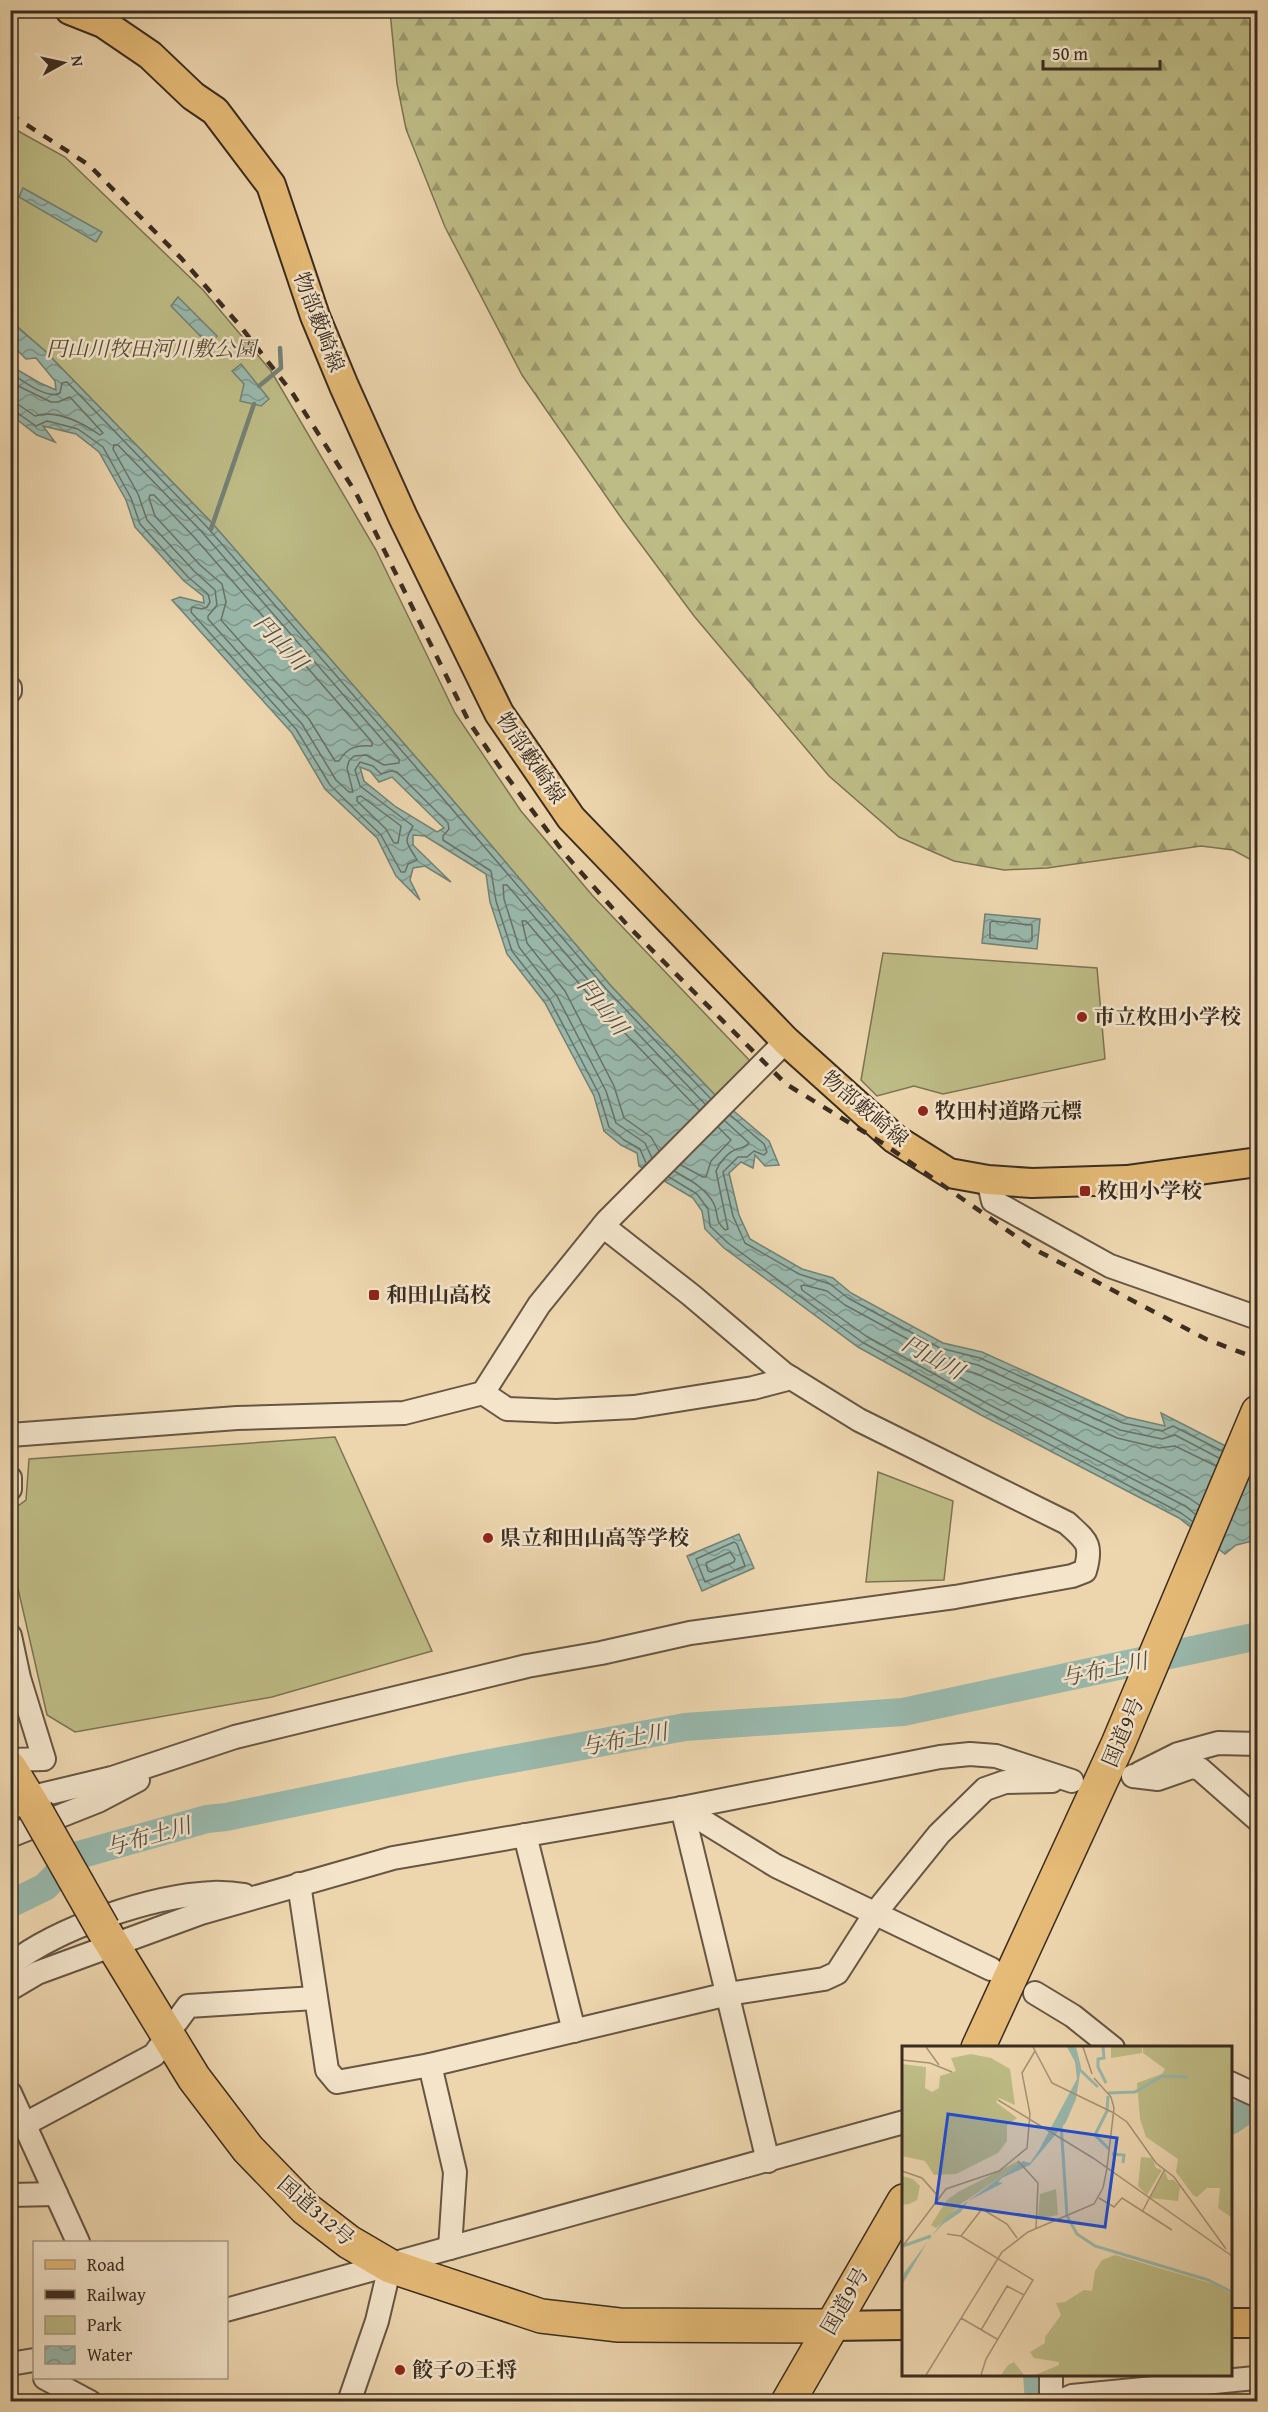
<svg xmlns="http://www.w3.org/2000/svg" width="1268" height="2412" viewBox="0 0 1268 2412" font-family="'Gentium Book Plus','Noto Serif JP',serif">
  <style>
    .forest { fill: url(#forest-firs); stroke: #7c7454; stroke-width: 1.5 }
    .park { fill: #bebc86; stroke: #7c7454; stroke-width: 1.5 }
    .water { fill: url(#water-waves); stroke: #738175; stroke-width: 1.5; fill-rule: evenodd }
    .lines { fill: none; stroke-linecap: round; stroke-linejoin: round }
    .shore { stroke: #6a7267; stroke-width: 1.5 }
    .stream { stroke: #738175; stroke-width: 4.5 }
    .river { stroke: #99b9ad; stroke-width: 28 }
    .minor-casing { stroke: #675644; stroke-width: 26 }
    .major-casing { stroke: #3a2c21; stroke-width: 32 }
    .highway-casing { stroke: #3a2c21; stroke-width: 36 }
    .minor { stroke: #f3e4ca; stroke-width: 22 }
    .major { stroke: #e6bb77; stroke-width: 28 }
    .highway { stroke: #e6bb77; stroke-width: 33 }
    .rail { stroke: #3a2c21; stroke-width: 4.5; stroke-dasharray: 10 10; stroke-linecap: butt }
    .highway-bridge-casing { stroke: #3a2c21; stroke-width: 36; stroke-linecap: butt }
    .highway-bridge { stroke: #e6bb77; stroke-width: 33 }
    .poi-dot { fill: #8f2418; stroke: #f3e4ca; stroke-width: 2 }
    .labels { text-anchor: middle; stroke-width: 5; stroke-linejoin: round; paint-order: stroke }
    .street-label { font-size: 21px; fill: #3a2c21; stroke: #f3e4ca }
    .park-label { font-size: 21px; font-style: italic; fill: #544935; stroke: #f3e4ca }
    .poi-label { font-size: 21px; font-weight: bold; fill: #3a2c21; stroke: #f3e4ca; text-anchor: start }
    .water-label { font-size: 22px; font-style: italic; fill: #524f44; stroke: #f3e4ca }
    .inset-river { fill: none; stroke: #99b9ad; stroke-width: 3 }
    .inset-road { fill: none; stroke: #a59276; stroke-width: 1.5 }
    .view { fill: #1d4ed8; fill-opacity: 0.15; stroke: #1d4ed8; stroke-width: 3 }
    .inset-edge { fill: none; stroke: #3a2c21; stroke-width: 3 }
  </style>
  <defs>
    <pattern id="forest-firs" width="22" height="20" patternUnits="userSpaceOnUse" patternTransform="scale(1.5)"><rect width="22" height="20" fill="#bebc86"/><path d="M5 1l3.5 6h-7zM16 11l3.5 6h-7z" fill="#9b996d"/></pattern>
    <pattern id="water-waves" width="16" height="10" patternUnits="userSpaceOnUse" patternTransform="scale(1.5)"><rect width="16" height="10" fill="#99b9ad"/><path d="M0 5q4-4 8 0t8 0" fill="none" stroke="#7e978c"/></pattern>
  </defs>
  <rect width="100%" height="100%" fill="#edd6ae"/>
  <filter id="stains"><feTurbulence type="fractalNoise" baseFrequency=".00333" numOctaves="4"/><feColorMatrix values="0 0 0 0 .2 0 0 0 0 .09 0 0 0 0 .02 0 0 0 .5 -.17"/></filter>
  <radialGradient id="worn" r=".72"><stop offset=".6" stop-color="#630" stop-opacity="0"/><stop offset="1" stop-color="#630" stop-opacity=".3"/></radialGradient>
  <path class="forest" d="M390 11H1257V863L1233 850 1201 846 1047 868 1004 870 954 861 899 837 829 776 694 616 622 519 522 375 445 227 406 129 397 84Z"/>
  <g class="park">
    <path d="M11 127 65 157 203 290 271 371 376 550 455 713 521 811 592 895 752 1063 716 1096 611 986 433 777 212 523 45 351 11 321Z"/>
    <path d="M883 953 1097 968 1105 1059 943 1094 914 1086 877 1096 861 1080Z"/>
    <path d="M335 1437 432 1651 272 1697 75 1732 47 1715 11 1558V1511L26 1500 29 1459Z"/>
    <path d="M878 1472 953 1501 944 1580 866 1582Z"/>
  </g>
  <g class="water">
    <path d="M23 188 102 232 96 242 19 197Z"/>
    <path d="M178 297 217 336 209 345 171 306Z"/>
    <path d="M10 321 45 351 212 523 433 777 611 986 716 1096 769 1141 779 1165 765 1166 755 1155 753 1168 741 1162 729 1173 739 1215 750 1239 802 1269 833 1278 851 1293 943 1343 982 1352 1126 1417 1165 1426 1161 1413 1257 1462V1540L1236 1545 1225 1554 1179 1518 981 1415 858 1347 724 1248 705 1229 702 1211 693 1198 639 1166 637 1153 621 1145 604 1131 594 1096 545 1003 507 954 490 902 486 874 425 836 413 835V845L451 882 425 866 413 868 410 880 420 900 396 876 377 838 325 789 292 733 172 600 180 597 204 603 203 596 184 581 135 527 126 500 99 452 76 434 43 426 55 442 37 435 11 415V366L40 383 56 390 55 381 36 358 26 359 11 344ZM360 767 370 771 379 782 392 777 444 828 437 832 396 807 364 781Z"/>
    <path d="M241 364 269 399 261 406 240 401 244 384 232 371Z"/>
    <path d="M985 914 1040 919 1037 949 982 943Z"/>
    <path d="M739 1534 754 1568 702 1591 687 1556Z"/>
  </g>
  <g class="lines">
    <g class="shore">
      <path d="M10 373C23 380 46 400 60 393L62 383 67 382 207 527 428 781 607 990 711 1099"/>
      <path d="M10 382 51 402H58L70 397 103 433 100 435C81 422 57 409 35 416L19 405 10 403"/>
      <path d="M10 410 16 412 36 426 47 421 78 429 103 447 131 498 140 524 188 577 208 594 210 602 207 607 202 609 192 607 191 612 296 729 330 785 381 835 401 872H405L408 864 417 860C408 843 402 844 413 826L360 786 355 770 360 762 373 766 381 774 391 771 397 772 448 823 449 829 443 836V840L491 871 496 901 512 951 550 1000 599 1094 609 1127 624 1140 640 1149 646 1163"/>
      <path d="M114 445H118L202 532 399 759V763L384 765 366 755 354 756 349 761 347 768 353 792H349L336 780 302 724 208 619V616L217 605 215 590 194 571 147 520 138 494 113 449Z"/>
      <path d="M150 495H154L195 538 372 742V746C357 745 347 747 339 761H335L309 719 221 620 226 602 222 584 200 565 155 516 149 498Z"/>
      <path d="M361 796 401 826 398 843H394L386 829 357 801V797Z"/>
      <path d="M992 921 1032 925V940L1029 942 990 938V923Z"/>
      <path d="M730 1115 764 1144 767 1152 764 1155 754 1151 747 1157H738L723 1172 733 1216 745 1243 799 1274 830 1284 848 1298 940 1348 980 1358 1123 1423 1162 1431 1173 1426 1222 1451"/>
      <path d="M659 1151 651 1137 624 1118 614 1086 565 991 527 943 522 921H526L594 1001 699 1110"/>
      <path d="M652 1158 645 1143 616 1123 606 1091 557 996 519 947 504 899 503 885H507L601 995 705 1104"/>
      <path d="M681 1165 703 1177H706L711 1161 731 1140 718 1127"/>
      <path d="M674 1171C690 1180 706 1188 714 1204 719 1215 714 1220 725 1230L728 1229 716 1171C719 1163 728 1152 737 1149 743 1147 745 1148 749 1143L725 1121"/>
      <path d="M669 1177 697 1194 708 1209 710 1226 728 1243 862 1342 984 1410 1181 1513 1192 1521"/>
      <path d="M1199 1505 1189 1498 953 1374 952 1371 956 1369 975 1373 1117 1438 1159 1448 1175 1446 1216 1466"/>
      <path d="M1195 1514 1185 1506 988 1404 866 1336 802 1290 801 1286 804 1285 827 1291 845 1305 937 1355 978 1365 1120 1430 1162 1439 1175 1435 1219 1458"/>
      <path d="M734 1542 737 1544 745 1566 705 1582 696 1559Z"/>
      <path d="M730 1552 735 1559 734 1562 711 1572 708 1571 706 1563Z"/>
    </g>
    <g class="stream">
      <path d="M259 386 281 368 280 348"/>
      <path d="M211 529 254 404"/>
    </g>
    <g class="river">
      <path d="M10 1904 45 1887 75 1856 207 1819 226 1817 463 1768 685 1727 903 1712 1258 1636"/>
      <path d="M1230 2121 1258 2102"/>
      <path d="M1037 2374 1039 2402"/>
    </g>
    <g class="minor-casing">
      <g id="minor">
        <path d="M10 688V691"/>
        <path d="M988 1180 993 1201 1110 1266 1258 1318"/>
        <path d="M483 1393 507 1409 556 1411 634 1407 753 1388 791 1378"/>
        <path d="M10 1435 237 1418 404 1413 483 1393 539 1305 607 1221 786 1041"/>
        <path d="M10 1478V1489"/>
        <path d="M10 1636 19 1678 44 1759 10 1760"/>
        <path d="M1140 1773 1178 1754 1218 1743 1258 1744"/>
        <path d="M1133 1776 1158 1779 1192 1767 1200 1769 1258 1820"/>
        <path d="M682 1808 768 2161"/>
        <path d="M682 1808 776 1866 991 1969"/>
        <path d="M10 1809 28 1798 112 1778 235 1737 527 1666 601 1653 690 1633 955 1597 1072 1576 1085 1571C1093 1543 1086 1541 1067 1523L859 1420 783 1373 691 1295 603 1226"/>
        <path d="M525 1835 574 2031"/>
        <path d="M10 1836 98 1801 138 1780"/>
        <path d="M299 1884 327 2070 337 2082 430 2065 728 1994 824 1979 837 1973 876 1912 939 1834 985 1789 1005 1782 1052 1781"/>
        <path d="M10 1965C59 1927 151 1896 212 1893 223 1892 234 1894 244 1895"/>
        <path d="M10 1989 37 1973 201 1913 393 1858 682 1808 940 1757 970 1754 996 1756 1072 1781"/>
        <path d="M1035 1993 1073 2016 1113 2048"/>
        <path d="M177 2021 188 2006 315 1998"/>
        <path d="M430 2065 455 2172 450 2248"/>
        <path d="M1230 2083 1258 2096"/>
        <path d="M10 2093 78 2242"/>
        <path d="M25 2124 154 2055 159 2048"/>
        <path d="M10 2195 56 2194"/>
        <path d="M226 2310 904 2122"/>
        <path d="M10 2364 34 2360"/>
        <path d="M1051 2374V2402"/>
        <path d="M45 2378 90 2402"/>
        <path d="M349 2402 377 2321 390 2266"/>
        <path d="M1059 2402 1072 2396 1255 2378 1258 2381"/>
      </g>
    </g>
    <g class="major-casing">
      <g id="major">
        <path d="M70 10 103 23 150 55 193 96 215 111 271 185 315 316 344 386 403 517 499 713 571 818 786 1041 895 1139 949 1173 988 1180 1032 1183 1127 1180 1258 1162"/>
        <path d="M1230 2323H1258"/>
        <path d="M830 2326 904 2325"/>
      </g>
    </g>
    <g class="highway-casing">
      <g id="highway">
        <path d="M10 1768 36 1811"/>
        <path d="M103 1929 194 2078 248 2149 306 2209 349 2242 390 2266 541 2316 619 2325 830 2326"/>
        <path d="M978 2048 1118 1744 1258 1412"/>
        <path d="M788 2402 904 2201"/>
      </g>
    </g>
    <use href="#minor" class="minor"/>
    <use href="#major" class="major"/>
    <use href="#highway" class="highway"/>
    <path class="rail" d="M10 114 89 165 181 258 241 327 293 394 356 493 469 722 499 766 564 853 629 927 786 1084 884 1144 1034 1249 1206 1339 1258 1359"/>
    <g class="highway-bridge-casing">
      <path id="highway-bridge" d="M36 1811 103 1929"/>
    </g>
    <use href="#highway-bridge" class="highway-bridge"/>
  </g>
  <g class="poi-dot">
    <circle cx="1082" cy="1017" r="6"/>
    <circle cx="923" cy="1111" r="6"/>
    <rect x="1079" y="1185" width="12" height="12" rx="3"/>
    <rect x="368" y="1289" width="12" height="12" rx="3"/>
    <circle cx="488" cy="1538" r="6"/>
    <circle cx="400" cy="2370" r="6"/>
  </g>
  <g class="labels">
    <g class="street-label">
      <text transform="translate(319 322) rotate(69)" y="7">物部藪崎線</text>
      <text transform="translate(531 758) rotate(56)" y="7">物部藪崎線</text>
      <text transform="translate(865 1109) rotate(40)" y="7">物部藪崎線</text>
      <text transform="translate(1123 1732) rotate(-67)" y="7">国道9号</text>
      <text transform="translate(316 2211) rotate(41)" y="7">国道312号</text>
      <text transform="translate(845 2301) rotate(-60)" y="7">国道9号</text>
    </g>
    <g class="park-label">
      <text x="151" y="356">円山川牧田河川敷公園</text>
    </g>
    <g class="poi-label">
      <text x="1094" y="1024">市立枚田小学校</text>
      <text x="935" y="1118">牧田村道路元標</text>
      <text x="1097" y="1198">枚田小学校</text>
      <text x="386" y="1302">和田山高校</text>
      <text x="500" y="1545">県立和田山高等学校</text>
      <text x="412" y="2377">餃子の王将</text>
    </g>
    <g class="water-label">
      <text transform="translate(281 642) rotate(47)" y="8">円山川</text>
      <text transform="translate(603 1006) rotate(52)" y="8">円山川</text>
      <text transform="translate(933 1357) rotate(29)" y="8">円山川</text>
      <text transform="translate(1104 1669) rotate(-12)" y="8">与布土川</text>
      <text transform="translate(624 1739) rotate(-11)" y="8">与布土川</text>
      <text transform="translate(148 1836) rotate(-16)" y="8">与布土川</text>
    </g>
  </g>
  <g transform="translate(902 2046)">
    <rect width="330" height="330" fill="#edd6ae"/>
    <path d="M241 1H330V172L316 162 318 142H305L295 151 291 149 274 126 276 113 244 91 238 73 235 37 260 28 263 23 241 7ZM69 8 89 12 108 23 113 59 97 52 94 56 115 72 105 79V95L96 107 54 128 32 129 23 115 0 110V18L24 21 23 42 30 46 37 42 38 30 54 25 49 12ZM0 130 11 133 18 140 15 154 7 158 0 159ZM213 209 311 238 330 248V329H133L157 319V316L132 312 128 306 143 297V291L159 269 154 257 163 256 182 244 190 245 193 225 200 214ZM112 316 122 329H99L106 319Z" fill="#bebc86"/>
    <path d="M209 1H240V7L209 12ZM239 111 250 112 254 122 260 124 245 149 236 140ZM116 115 118 118 59 158 34 182 29 179 45 154 56 146ZM263 125 266 134H272L278 141 276 155 248 152ZM154 143 156 169 140 172 136 170 138 148Z" fill="#bebc86"/>
    <path d="M165 1H174L179 21 174 53 164 76 128 119 100 132 96 136 101 137 66 155 59 166 41 178 27 193 0 239 2 227 44 171 121 115 128 117 137 104 175 33 173 16Z" fill="#99b9ad"/>
    <path class="inset-river" d="M201 1 202 12 196 13V21L204 37M177 23 196 41M206 47 233 46 260 30 286 31M206 50 205 65 193 89 207 103M159 77 165 170 175 188 193 200 306 234 330 246M210 108 222 109 221 117M1 200 29 190"/>
    <path class="inset-road" d="M24 1 37 19M131 1 150 37 212 67M181 1 190 28M0 14 28 17 50 26M192 32 209 51 212 62 205 122M96 54 191 112 330 210M212 67 225 76 254 117 272 131 324 203M116 115 136 137 134 182M0 125 20 132 36 150M197 152 212 161 220 152 270 184M240 166 263 123M45 188 59 190 131 234 84 313 79 329M59 190 80 163 105 178 115 192M0 201 44 143 97 125 125 102 128 68 120 27 133 5M59 272 95 293M79 284 105 240 122 249M24 329 100 206 126 186 192 158 201 142 205 122"/>
    <path class="view" d="M46 68 215 92 203 181 34 157Z"/>
    <rect width="330" height="330" class="inset-edge"/>
  </g>
  <rect width="1268" height="2412" fill="none" stroke="#edd6ae" stroke-width="36"/>
  <rect x="12" y="12" width="1244" height="2388" fill="none" stroke="#3a2c21" stroke-width="3"/>
  <rect x="18" y="18" width="1232" height="2376" fill="none" stroke="#3a2c21" stroke-width="1.5"/>
  <rect x="33" y="2241" width="195" height="138" fill="#f3e4ca" stroke="#a99a86" stroke-width="1.5"/>
  <rect x="45" y="2260" width="30" height="9" fill="#e6bb77" stroke="#a99a86" stroke-width="1.5"/>
  <text x="87" y="2271" font-size="18" fill="#3a2c21">Road</text>
  <rect x="45" y="2290" width="30" height="9" fill="#3a2c21" stroke="#a99a86" stroke-width="1.5"/>
  <text x="87" y="2301" font-size="18" fill="#3a2c21">Railway</text>
  <rect x="45" y="2316" width="30" height="18" fill="#bebc86" stroke="#a99a86" stroke-width="1.5"/>
  <text x="87" y="2331" font-size="18" fill="#3a2c21">Park</text>
  <rect x="45" y="2346" width="30" height="18" fill="url(#water-waves)" stroke="#a99a86" stroke-width="1.5"/>
  <text x="87" y="2361" font-size="18" fill="#3a2c21">Water</text>
  <g transform="translate(63 63) rotate(82)" stroke="#f3e4ca" stroke-width="4.5" paint-order="stroke">
  <path d="M0-4.5L10 22L0 15L-10 22Z" fill="#3a2c21"/>
  <text y="-9" font-size="16" font-weight="bold" text-anchor="middle" fill="#3a2c21">N</text>
  </g>
  <path d="M1043 60v9h117v-9" fill="none" stroke="#3a2c21" stroke-width="3"/>
  <text x="1052" y="60" font-size="18" fill="#3a2c21" stroke="#f3e4ca" stroke-width="4.5" paint-order="stroke">50 m</text>
  <rect width="100%" height="100%" filter="url(#stains)"/>
  <rect width="100%" height="100%" fill="url(#worn)"/>
</svg>
